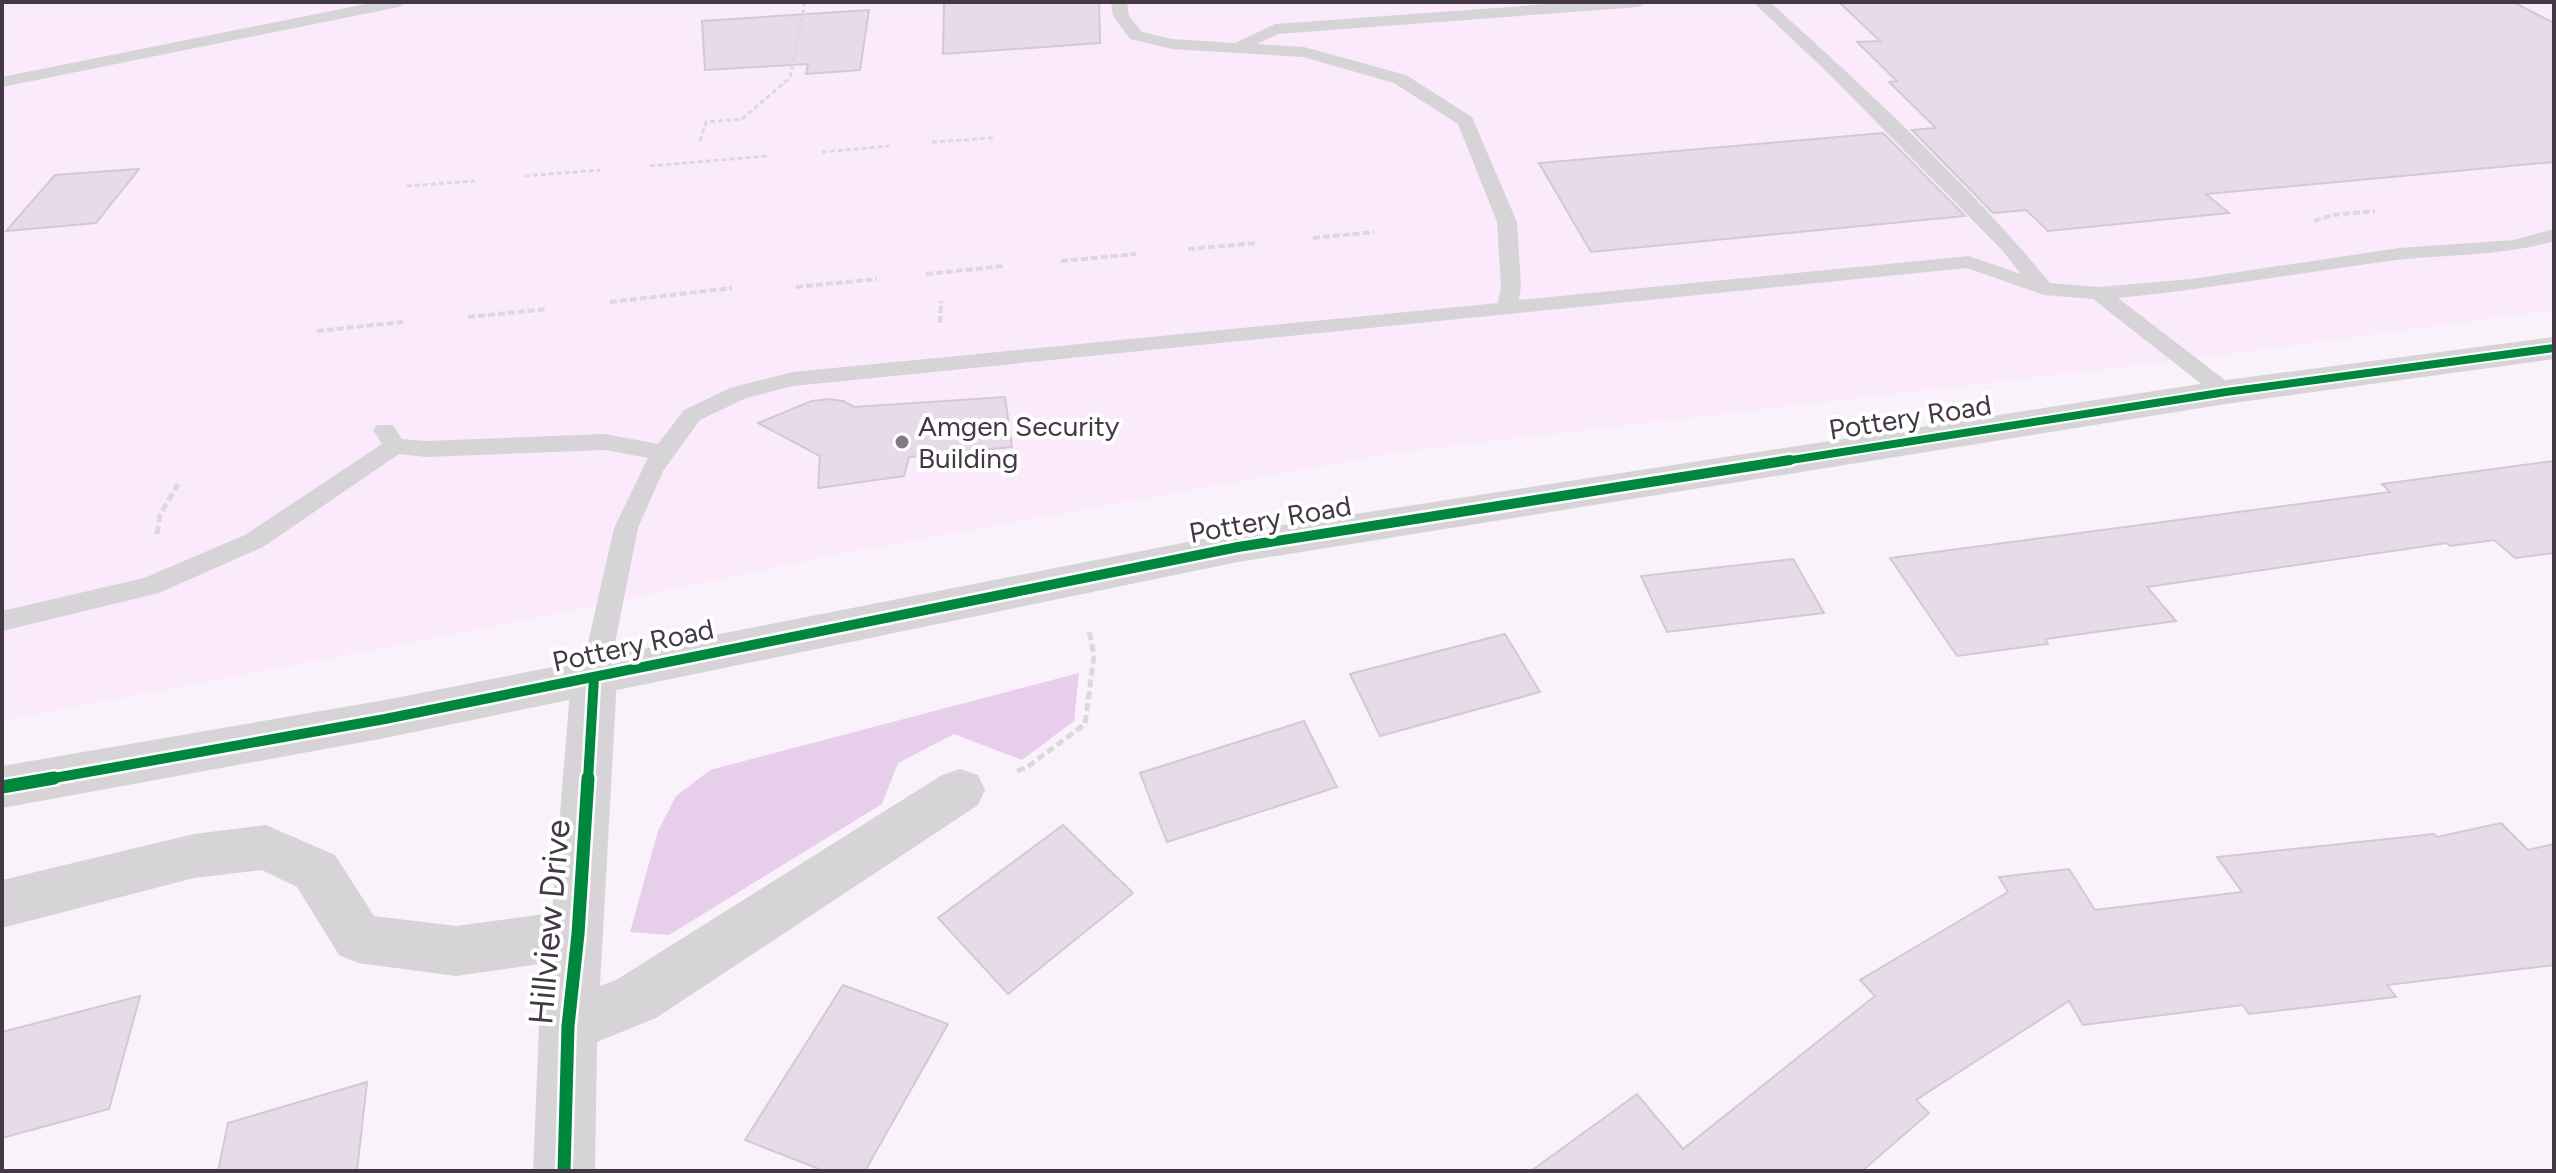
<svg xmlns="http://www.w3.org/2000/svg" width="2556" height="1173" viewBox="0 0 2556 1173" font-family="Figtree,sans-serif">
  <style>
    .built { fill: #faeafc }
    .green { fill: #e7ceeb }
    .building { fill: #e8dbe9; stroke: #d1cad2; stroke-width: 2 }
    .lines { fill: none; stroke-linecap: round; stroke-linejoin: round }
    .path-far2 { stroke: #dcd9dc; stroke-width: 3; stroke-dasharray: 5 3; stroke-linecap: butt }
    .path-far1 { stroke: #dcd9dc; stroke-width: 4; stroke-dasharray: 7 3; stroke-linecap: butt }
    .path { stroke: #dcd9dc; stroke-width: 5; stroke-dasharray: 8 4; stroke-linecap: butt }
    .service { fill: #d7d4d7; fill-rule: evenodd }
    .minor { fill: #d7d4d7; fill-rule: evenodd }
    .tertiary { fill: #d7d4d7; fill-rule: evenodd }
    .cycleway-far2-casing { stroke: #fff; stroke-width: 12 }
    .cycleway-far1-casing { stroke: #fff; stroke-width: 15 }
    .cycleway-casing { stroke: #fff; stroke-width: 18 }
    .cycleway-far2 { stroke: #00873e; stroke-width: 8 }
    .cycleway-far1 { stroke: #00873e; stroke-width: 10 }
    .cycleway { stroke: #00873e; stroke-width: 13 }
    .poi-dot { fill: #827a84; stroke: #fff; stroke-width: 3 }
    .labels { text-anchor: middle; stroke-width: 8; stroke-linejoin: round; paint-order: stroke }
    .street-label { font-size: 28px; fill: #423944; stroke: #fff }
    .poi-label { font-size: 28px; fill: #423944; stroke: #fff; text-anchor: start }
    .near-street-label { font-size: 34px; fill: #423944; stroke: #fff }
  </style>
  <rect width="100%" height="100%" fill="#f9f2fa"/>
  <path class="built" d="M2 2H2554V310L2200 358 1399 452 835 555 492 627 2 721Z"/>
  <path class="green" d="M1079 673 1074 721 1022 760 954 734 898 763 882 804 669 935 630 932 658 831 676 796 710 770Z"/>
  <g class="building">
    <path d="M944 2H1099L1100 43 943 54Z"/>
    <path d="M1839 2H2513L2554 23V162L2206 194 2229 213 2048 231 2026 210 1993 213 1912 130 1936 128 1889 82 1897 81 1857 42 1880 41Z"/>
    <path d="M869 10 860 70 806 74 808 64 705 70 702 21Z"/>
    <path d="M1883 133 1965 216 1591 252 1539 163Z"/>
    <path d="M139 169 96 223 6 231 55 175Z"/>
    <path d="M1005 397 1012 447 909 457 904 476 818 488 820 456 758 423 812 401 829 399 843 401 854 407Z"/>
    <path d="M2554 461V553L2515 558 2494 540 2450 546 2447 543 2147 587 2176 621 2045 639 2048 644 1957 656 1890 558 2390 492 2382 484Z"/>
    <path d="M1793 559 1824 613 1667 632 1641 576Z"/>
    <path d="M1505 634 1540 692 1380 736 1350 674Z"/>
    <path d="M1304 721 1337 787 1167 842 1140 773Z"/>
    <path d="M2501 823 2528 850 2554 844V965L2387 985 2396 997 2249 1014 2243 1005 2083 1025 2069 1001 1916 1100 1929 1113 1862 1171H1531L1637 1094 1683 1149 1875 996 1860 980 2008 892 1999 877 2069 869 2095 910 2242 892 2217 857 2434 834 2437 837Z"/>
    <path d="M1063 825 1133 893 1008 994 938 918Z"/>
    <path d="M843 985 948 1024 865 1171H824L745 1140Z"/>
    <path d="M140 996 109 1109 2 1138V1032Z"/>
    <path d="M367 1082 357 1171H218L228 1123Z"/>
  </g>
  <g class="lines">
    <g class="path-far2">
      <path d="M700 141 706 122 742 119 790 78 805 2"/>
      <path d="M932 142 993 138"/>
      <path d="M822 152 889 146"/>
      <path d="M650 166 767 156"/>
      <path d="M525 176 600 170"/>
      <path d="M407 186 474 181"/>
    </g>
    <g class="path-far1">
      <path d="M2314 221 2333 215 2375 211"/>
      <path d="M1313 238 1374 232"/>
      <path d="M1188 249 1257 243"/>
      <path d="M1061 261 1136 254"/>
      <path d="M926 274 1004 266"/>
      <path d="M796 287 877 279"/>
      <path d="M610 302 732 288"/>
      <path d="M468 317 547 309"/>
      <path d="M940 323 941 301"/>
      <path d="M317 331 403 322"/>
    </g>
    <g class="path">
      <path d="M157 534 160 515 178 484"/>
      <path d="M1017 771 1026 768 1085 724 1094 656 1089 630"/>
    </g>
    <g class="service">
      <path d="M376 2H407L399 7 2 87V77Z"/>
      <path d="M1111 2H1127L1129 16 1142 32 1172 39 1235 43 1275 24 1576 2H1647L1639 7 1278 34 1257 44 1304 47 1406 75 1472 117 1517 222 1521 286 1519 300 1969 256 2021 274 2002 250 1829 74 1753 2H1770C1867 90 1967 182 2050 283L2099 287 2192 279 2399 248 2514 240 2554 229V241C2502 256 2450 254 2397 260 2304 272 2212 289 2118 298L2234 387 2237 392 2234 397H2218L2093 299 2044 295 1967 268 793 386 746 398 700 420 663 471 638 528 608 678 604 685 594 689 584 685 580 678 614 528 648 458 605 450 426 457 399 454 263 547 159 593 2 631V611L144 578 245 535 382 444 373 430 377 425H393L402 439 426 441 605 434 658 444 684 410 730 388 793 372 1498 303 1501 286 1497 222 1458 124 1394 83 1303 57 1172 49 1130 39 1113 16Z"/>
    </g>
    <path class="minor" d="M594 660 611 665 617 678 600 986 616 980 942 775 960 769 978 775 985 790 978 805 656 1018 597 1042 595 1171H533L539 1026 547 963 456 976 358 963 339 955 297 887 262 870 194 878 2 928V880L194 834 266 825 335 855 374 916 456 926 552 913 571 678 577 665Z"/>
    <path class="tertiary" d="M2554 337V359L2226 404 1238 562 385 738 2 808V766L385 700 1238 532 2226 380Z"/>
    <g class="cycleway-far2-casing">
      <path id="cycleway-far2" d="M1778 462 2226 392 2554 348"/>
    </g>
    <g class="cycleway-far1-casing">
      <g id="cycleway-far1">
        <path d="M43 780 385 719 1238 547 1790 460"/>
        <path d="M588 780 594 678"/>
      </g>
    </g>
    <g class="cycleway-casing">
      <g id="cycleway">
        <path d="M2 787 54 778"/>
        <path d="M564 1171 568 1026 578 934 588 778"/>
      </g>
    </g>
    <use href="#cycleway-far2" class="cycleway-far2"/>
    <use href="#cycleway-far1" class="cycleway-far1"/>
    <use href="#cycleway" class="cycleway"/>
  </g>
  <circle class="poi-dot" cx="902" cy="442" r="8"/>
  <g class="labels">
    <g class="street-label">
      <text transform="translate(1910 417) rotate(-9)" y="10">Pottery Road</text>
      <text transform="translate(1270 519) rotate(-10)" y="10">Pottery Road</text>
      <text transform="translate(633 645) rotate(-12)" y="10">Pottery Road</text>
    </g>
    <g class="poi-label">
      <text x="918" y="436">Amgen Security<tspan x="918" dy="32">Building</tspan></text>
    </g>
    <g class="near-street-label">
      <text transform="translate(549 922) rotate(-85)" y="12">Hillview Drive</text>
    </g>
  </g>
  <rect width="2556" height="1173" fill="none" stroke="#423944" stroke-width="8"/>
</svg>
